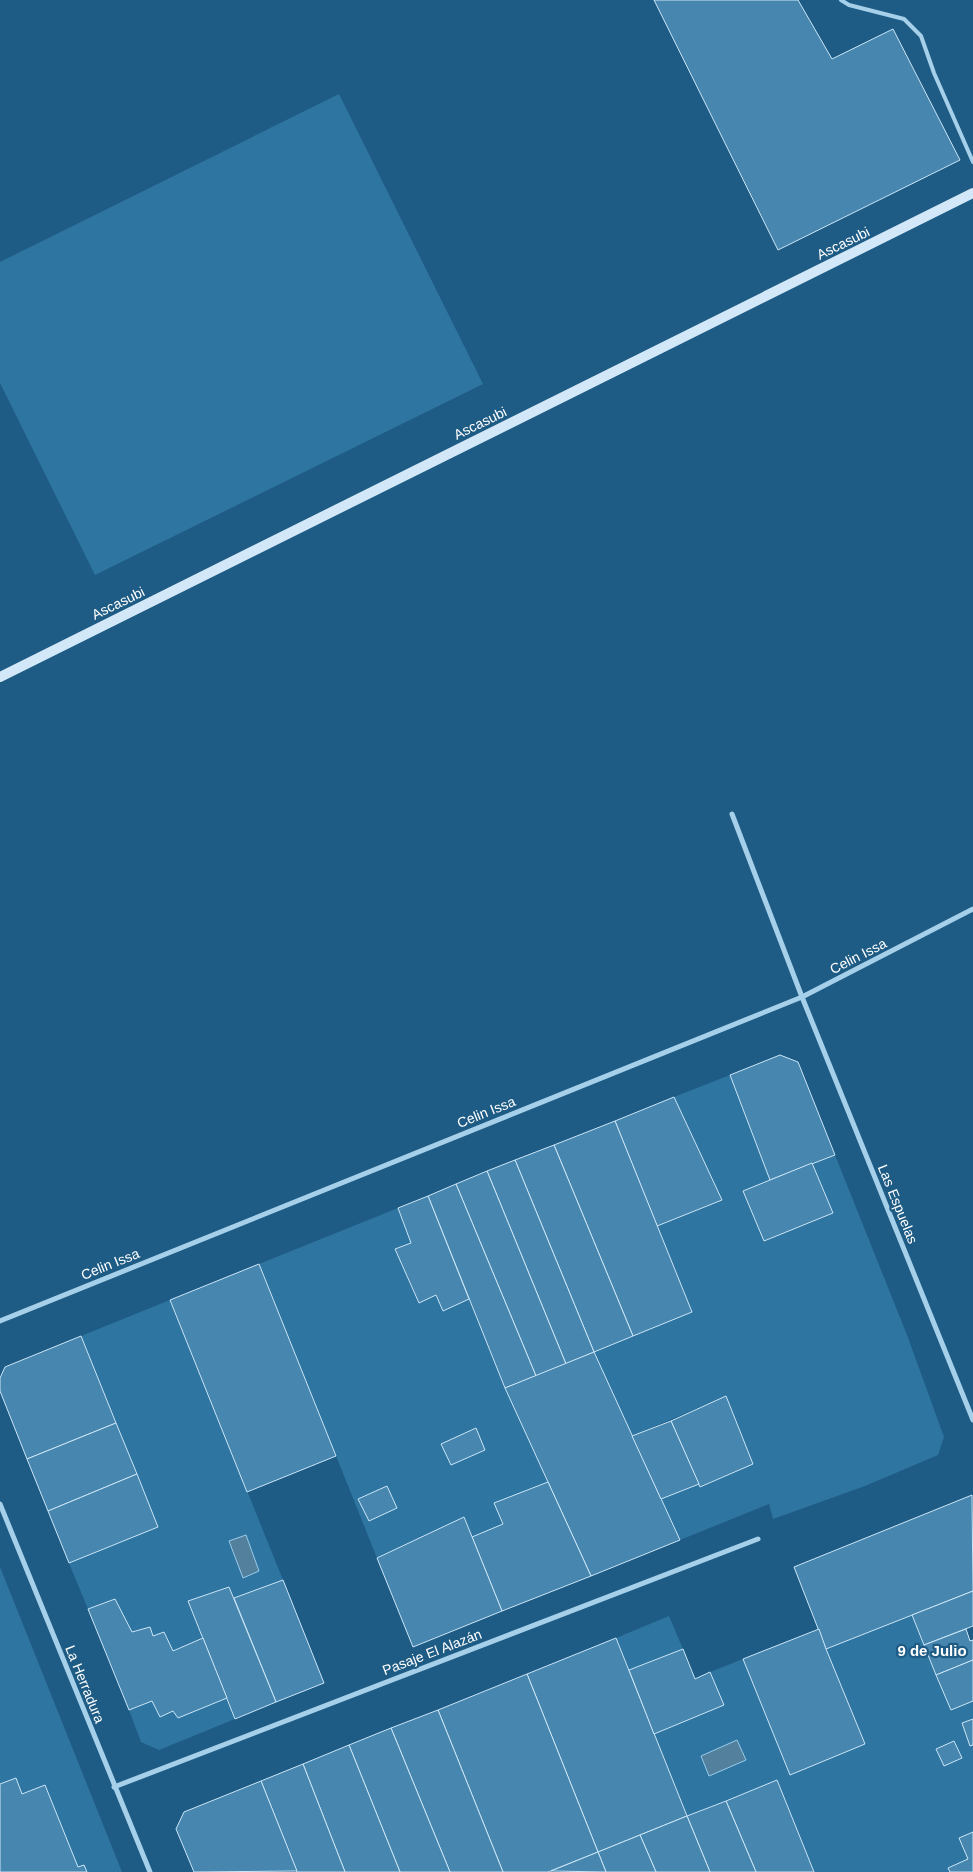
<svg xmlns="http://www.w3.org/2000/svg" width="973" height="1872" viewBox="0 0 973 1872" font-family="Arial,sans-serif">
  <style>
    .green { fill: #2f75a1 }
    .water { fill: #53809c; stroke: #9acdec }
    .building { fill: #4786ae; stroke: #cbe6f7 }
    .lines { fill: none; stroke-linecap: round; stroke-linejoin: round }
    .lane { stroke: #a6d0ea; stroke-width: 4 }
    .street { stroke: #a6d0ea; stroke-width: 5 }
    .secondary { stroke: #d2e8f8; stroke-width: 10 }
    .labels { text-anchor: middle; stroke-width: 4.5; stroke-linejoin: round; paint-order: stroke }
    .street-label { font-size: 14px; fill: #fff; stroke: #1e5c85 }
    .neighbourhood-label { font-size: 15px; font-weight: bold; fill: #fff; stroke: #1e5c85 }
  </style>
  <rect width="100%" height="100%" fill="#1e5c85"/>
  <g class="green">
    <path d="M339 94 483 384 95 575 0 383V262Z"/>
    <path d="M730 1075 770 1180 743 1191 764 1241 833 1213 812 1163 835 1155 907 1335 944 1437 938 1455 865 1486 773 1519 769 1504 680 1540 661 1499 699 1484 701 1487 753 1464 726 1396 632 1436 594 1352 692 1312 657 1226 722 1200 674 1097Z"/>
    <path d="M398 1208 411 1243 395 1249 418 1302 436 1295 443 1311 469 1299 505 1388 548 1482 495 1503 503 1524 472 1537 464 1517 377 1558 259 1264Z"/>
    <path d="M170 1300 283 1580 234 1598 229 1587 188 1601 203 1638 173 1651 164 1632 153 1636 150 1627 132 1632 115 1599 88 1609 69 1563 158 1527 81 1336Z"/>
    <path d="M0 1567 122 1872H0Z"/>
    <path d="M912 1615 936 1675 951 1710 973 1701V1872H814L777 1780 687 1816 654 1734 723 1705 710 1672 743 1659 790 1775 865 1744 826 1649Z"/>
    <path d="M669 1616 683 1649 629 1670 616 1638Z"/>
    <path d="M227 1698 235 1719 159 1750 141 1742 129 1710 152 1701 160 1717 173 1711 178 1718Z"/>
  </g>
  <g class="water">
    <path d="M246 1535 259 1571 243 1578 229 1541Z"/>
    <path d="M737 1740 746 1760 709 1776 701 1756Z"/>
  </g>
  <g class="building">
    <path d="M654 0H798L832 59 893 29 960 160 778 250Z"/>
    <path d="M780 1055 798 1062 835 1155 770 1180 730 1075Z"/>
    <path d="M674 1097 722 1200 657 1226 615 1121Z"/>
    <path d="M615 1121 692 1312 633 1336 554 1145Z"/>
    <path d="M554 1145 633 1336 594 1352 515 1160Z"/>
    <path d="M515 1160 594 1352 566 1364 487 1171Z"/>
    <path d="M812 1163 833 1213 764 1241 743 1191Z"/>
    <path d="M487 1171 566 1364 536 1376 456 1184Z"/>
    <path d="M456 1184 536 1376 505 1388 428 1196Z"/>
    <path d="M428 1196 469 1299 443 1311 436 1295 419 1303 395 1249 411 1243 398 1208Z"/>
    <path d="M259 1264 336 1456 247 1492 170 1300Z"/>
    <path d="M81 1336 116 1423 27 1459 0 1391V1378L5 1367Z"/>
    <path d="M594 1352 680 1540 591 1576 505 1388Z"/>
    <path d="M726 1396 753 1464 700 1487 671 1421Z"/>
    <path d="M671 1421 699 1484 661 1499 632 1436Z"/>
    <path d="M116 1423 137 1474 48 1511 27 1459Z"/>
    <path d="M476 1428 485 1450 451 1465 441 1444Z"/>
    <path d="M137 1474 158 1527 69 1563 48 1511Z"/>
    <path d="M548 1482 591 1576 502 1611 472 1537 503 1524 494 1503Z"/>
    <path d="M387 1486 397 1508 369 1521 358 1499Z"/>
    <path d="M972 1495 973 1591 826 1649 794 1567Z"/>
    <path d="M464 1517 502 1611 413 1647 377 1558Z"/>
    <path d="M283 1580 324 1683 276 1702 234 1598Z"/>
    <path d="M229 1587 276 1702 235 1719 188 1601Z"/>
    <path d="M973 1591V1626L924 1645 912 1615Z"/>
    <path d="M115 1599 132 1632 150 1627 153 1636 164 1632 173 1651 203 1638 227 1698 178 1718 173 1711 160 1717 152 1701 129 1710 88 1609Z"/>
    <path d="M819 1629 826 1649 865 1744 790 1775 743 1659Z"/>
    <path d="M966 1629 970 1641 973 1640V1660L936 1675 924 1645Z"/>
    <path d="M616 1638 687 1816 598 1852 527 1674Z"/>
    <path d="M683 1649 695 1679 710 1672 724 1705 654 1734 629 1670Z"/>
    <path d="M973 1660V1701L951 1710 936 1675Z"/>
    <path d="M527 1674 598 1852 548 1872H503L438 1710Z"/>
    <path d="M438 1710 503 1872H450L391 1728Z"/>
    <path d="M973 1719V1745L970 1746 962 1723Z"/>
    <path d="M391 1728 450 1872H400L349 1745Z"/>
    <path d="M954 1741 962 1758 944 1766 936 1749Z"/>
    <path d="M349 1745 400 1872H345L303 1764Z"/>
    <path d="M303 1764 345 1872H297L261 1781Z"/>
    <path d="M16 1778 22 1794 45 1785 78 1867 84 1865 87 1872H0V1784Z"/>
    <path d="M777 1780 814 1872H756L726 1801Z"/>
    <path d="M261 1781 297 1871 194 1872 176 1829 184 1812Z"/>
    <path d="M726 1801 756 1872H710L687 1816Z"/>
    <path d="M687 1816 710 1872H656L640 1835Z"/>
    <path d="M973 1832V1872H950L948 1868 968 1859 959 1838Z"/>
    <path d="M640 1835 656 1872H606L598 1852Z"/>
    <path d="M598 1852 606 1872 551 1871Z"/>
  </g>
  <g class="lines">
    <path class="lane" d="M841 0 849 5 904 19 921 36 934 73 973 162"/>
    <g class="street">
      <path d="M732 814 802 997 973 1420"/>
      <path d="M0 1321 802 997 973 909"/>
      <path d="M0 1504 150 1872"/>
      <path d="M114 1787 758 1539"/>
    </g>
    <path class="secondary" d="M0 677 973 193"/>
  </g>
  <g class="labels">
    <g class="street-label">
      <text transform="translate(843 243) rotate(-26)" y="5">Ascasubi</text>
      <text transform="translate(480 423) rotate(-26)" y="5">Ascasubi</text>
      <text transform="translate(118 603) rotate(-26)" y="5">Ascasubi</text>
      <text transform="translate(858 956) rotate(-27)" y="5">Celin Issa</text>
      <text transform="translate(486 1112) rotate(-22)" y="5">Celin Issa</text>
      <text transform="translate(898 1204) rotate(68)" y="5">Las Espuelas</text>
      <text transform="translate(110 1264) rotate(-22)" y="5">Celin Issa</text>
      <text transform="translate(432 1652) rotate(-21)" y="5">Pasaje El Alazán</text>
      <text transform="translate(85 1684) rotate(68)" y="5">La Herradura</text>
    </g>
    <g class="neighbourhood-label">
      <text x="932" y="1656">9 de Julio</text>
    </g>
  </g>
</svg>
